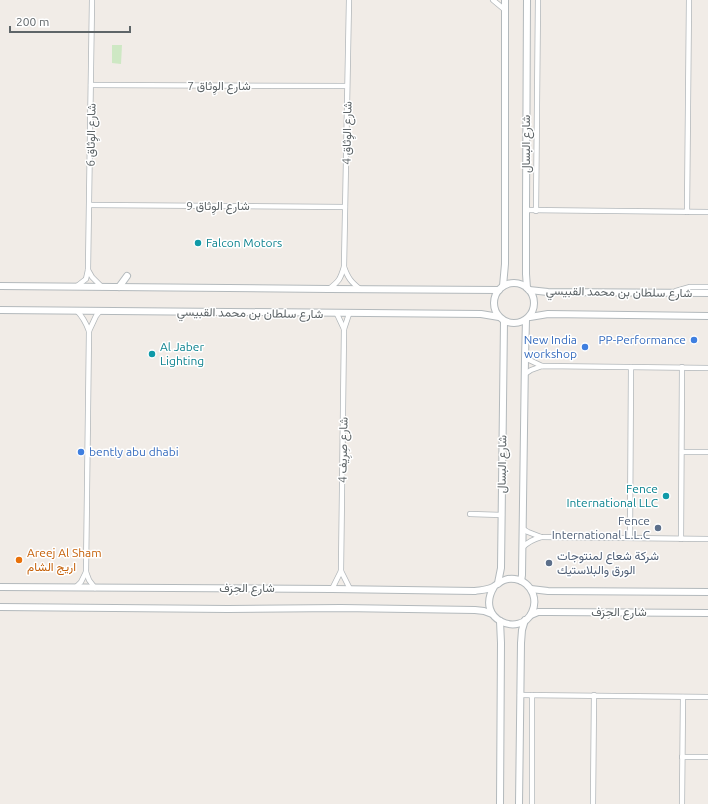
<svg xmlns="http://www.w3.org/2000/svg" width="708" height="804" viewBox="0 0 708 804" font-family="Ubuntu,Vazirmatn,sans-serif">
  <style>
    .green { fill: #cee8c4 }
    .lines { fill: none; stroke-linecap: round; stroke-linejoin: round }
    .street-casing { stroke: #b2b7ba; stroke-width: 6 }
    .secondary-casing { stroke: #b3b9bc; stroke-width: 8 }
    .street { stroke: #fff; stroke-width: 4.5 }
    .secondary { stroke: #fff; stroke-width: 6 }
    .culture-dot { fill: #0f9aa8; stroke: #fff; stroke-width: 1.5 }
    .shop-dot { fill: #3f7fe0; stroke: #fff; stroke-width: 1.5 }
    .service-dot { fill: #5c6f8a; stroke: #fff; stroke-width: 1.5 }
    .food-dot { fill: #e8710a; stroke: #fff; stroke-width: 1.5 }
    .labels { text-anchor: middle; stroke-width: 3; stroke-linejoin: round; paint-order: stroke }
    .street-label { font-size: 12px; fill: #5e6568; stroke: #fff }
    .culture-label { font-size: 12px; fill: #0d838f; stroke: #fff; text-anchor: start }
    .shop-label { font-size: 12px; fill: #366cbe; stroke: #fff; text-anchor: end }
    .service-label { font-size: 12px; fill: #4e5e75; stroke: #fff; text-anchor: end }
    .food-label { font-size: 12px; fill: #c56008; stroke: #fff; text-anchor: start }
  </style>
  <rect width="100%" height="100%" fill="#f1ece7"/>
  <path class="green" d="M112 45H122L121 64 112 63Z"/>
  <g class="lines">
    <g class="street-casing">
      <g id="street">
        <path d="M493 0 505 10"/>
        <path d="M91 85 347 86"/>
        <path d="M90 205 345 207"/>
        <path d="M526 210 708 212"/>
        <path d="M536 211 538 0"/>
        <path d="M687 212 689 0"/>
        <path d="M344 267C348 278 351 282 360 289"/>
        <path d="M88 270 92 277 102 287"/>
        <path d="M77 286 86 279 88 270 92 0"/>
        <path d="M329 289C339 281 340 280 344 267L349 0"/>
        <path d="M676 291 690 287H708"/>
        <path d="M77 311C83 317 86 323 89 331"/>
        <path d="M337 314 344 329"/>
        <path d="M525 358 542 366"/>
        <path d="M525 374 531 370 542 366 708 368"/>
        <path d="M682 452H708"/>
        <path d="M470 514 502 515"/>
        <path d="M523 529 528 532 541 537 708 539"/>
        <path d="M630 538 631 367"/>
        <path d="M681 539 682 367"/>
        <path d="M523 547C528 542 534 539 541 537"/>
        <path d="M341 571 350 589"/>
        <path d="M86 572 89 580 95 588"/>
        <path d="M76 587 81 582 86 572 89 331 96 316 100 311"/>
        <path d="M332 589 341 571 344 329 349 314"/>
        <path d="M520 695 708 697"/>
        <path d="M682 757H708"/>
        <path d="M532 804V695"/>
        <path d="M593 804 594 695"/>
        <path d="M682 804 683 697"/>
      </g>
    </g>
    <g class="secondary-casing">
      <g id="secondary">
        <circle cx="514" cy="303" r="20"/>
        <path d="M0 286 329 289 499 290"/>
        <path d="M503 286 505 264V0"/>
        <path d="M119 287 127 276"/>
        <path d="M527 288 526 274V210L527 0"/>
        <path d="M529 290 548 292 708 293"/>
        <path d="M0 310 481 314 499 317"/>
        <path d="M530 317 548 314 708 316"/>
        <path d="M521 581 522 575 525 358 526 320"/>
        <path d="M498 583 501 568 504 321"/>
        <path d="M0 587 332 589 475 591C481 590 487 590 493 587 495 586 495 585 498 584 502 580 509 578 515 579 523 580 530 586 533 594 535 600 535 606 532 612 521 638 474 620 494 587"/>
        <path d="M531 589 548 591 708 592"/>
        <path d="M0 607 228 609 341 608 475 610 484 611 492 614"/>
        <path d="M531 615 538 612H549L708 613"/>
        <path d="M500 804 501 643 500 621"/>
        <path d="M519 804 521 643 522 630 525 620"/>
      </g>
    </g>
    <use href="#street" class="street"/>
    <use href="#secondary" class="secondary"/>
  </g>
  <g class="culture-dot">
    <circle cx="198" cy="243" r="4"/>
    <circle cx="152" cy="354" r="4"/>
    <circle cx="666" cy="496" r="4"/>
  </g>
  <g class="shop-dot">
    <circle cx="694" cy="340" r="4"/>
    <circle cx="585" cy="347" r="4"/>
    <circle cx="81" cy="452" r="4"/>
  </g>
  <g class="service-dot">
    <circle cx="658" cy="528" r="4"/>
    <circle cx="549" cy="563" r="4"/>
  </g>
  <circle class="food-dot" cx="19" cy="560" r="4"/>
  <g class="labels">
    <g class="street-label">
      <text x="219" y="90">شارع الوِثاق 7</text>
      <text transform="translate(347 133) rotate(-89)" y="4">شارع الوِثاق 4</text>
      <text transform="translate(91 135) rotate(-89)" y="4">شارع الوِثاق 6</text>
      <text transform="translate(526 144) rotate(-90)" y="4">شارع البسال</text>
      <text x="218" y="210">شارع الوِثاق 9</text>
      <text transform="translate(619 292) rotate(1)" y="4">شارع سلطان بن محمد القبيسي</text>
      <text transform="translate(250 313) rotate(1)" y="4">شارع سلطان بن محمد القبيسي</text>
      <text transform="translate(343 450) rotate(-89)" y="4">شارع صِرِيف 4</text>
      <text transform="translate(502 464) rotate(-89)" y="4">شارع البسال</text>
      <text x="247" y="592">شارع الحِرَف</text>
      <text x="619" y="616">شارع الحِرَف</text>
    </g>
    <g class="culture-label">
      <text x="206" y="247">Falcon Motors</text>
      <text x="160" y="351">Al Jaber<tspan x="160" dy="14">Lighting</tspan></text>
      <text x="658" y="493" text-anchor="end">Fence<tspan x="658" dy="14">International LLC</tspan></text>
    </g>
    <g class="shop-label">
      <text x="577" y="344">New India<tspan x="577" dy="14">workshop</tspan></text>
      <text x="686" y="344">PP-Performance</text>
      <text x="89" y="456" text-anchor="start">bently abu dhabi</text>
    </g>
    <g class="service-label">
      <text x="650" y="525">Fence<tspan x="650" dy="14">International L.L.C</tspan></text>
      <text x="557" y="560" text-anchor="start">شركة شعاع لمنتوجات<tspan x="557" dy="14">الورق والبلاستيك</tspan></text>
    </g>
    <g class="food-label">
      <text x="27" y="557">Areej Al Sham<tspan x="27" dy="14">اريج الشام</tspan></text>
    </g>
  </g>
  <path d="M10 26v6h120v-6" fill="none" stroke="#5e6568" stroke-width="2"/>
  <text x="16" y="26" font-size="12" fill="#5e6568" stroke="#ffffff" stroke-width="3" paint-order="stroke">200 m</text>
</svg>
